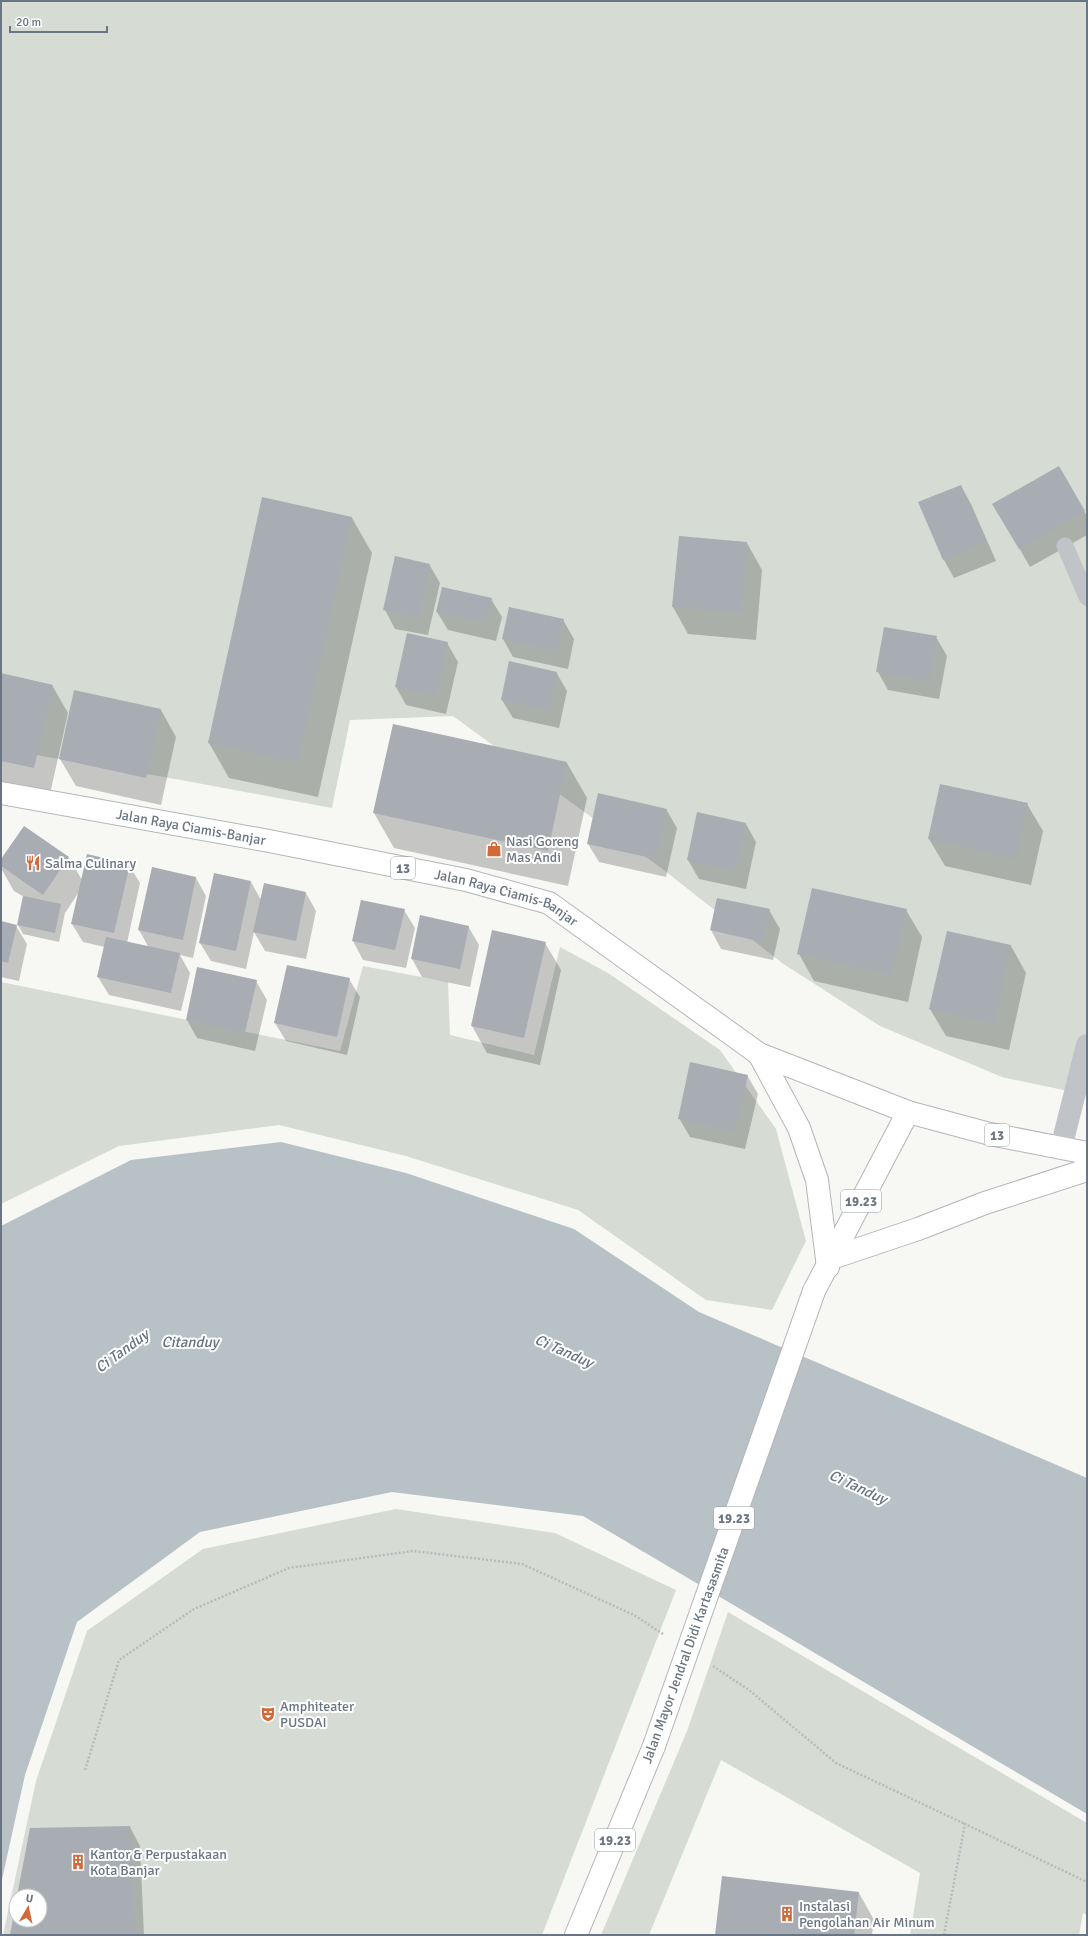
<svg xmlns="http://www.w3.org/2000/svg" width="1088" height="1936" viewBox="0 0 1088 1936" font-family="Signika,sans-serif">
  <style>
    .green { fill: #d6dbd4; fill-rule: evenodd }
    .water { fill: #b8c1c6 }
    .shadow { fill: #0003 }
    .building { fill: #a7adb3 }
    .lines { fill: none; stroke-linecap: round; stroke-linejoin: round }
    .primary-casing { stroke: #b2b5b9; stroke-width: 24 }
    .highway-casing { stroke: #b3b6b9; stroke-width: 24 }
    .path { stroke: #b8bbbd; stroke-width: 2.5; stroke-dasharray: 2 2; stroke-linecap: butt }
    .lane { stroke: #c0c3c7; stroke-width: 17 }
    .street { stroke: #c0c3c7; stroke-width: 22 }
    .primary { stroke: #fff; stroke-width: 22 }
    .highway { stroke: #fff; stroke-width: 22 }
    .primary-bridge-casing { stroke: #b2b5b9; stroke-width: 24; stroke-linecap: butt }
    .primary-bridge { stroke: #fff; stroke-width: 22 }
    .labels { text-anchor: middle; stroke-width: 4; stroke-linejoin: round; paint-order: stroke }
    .shield { fill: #fff; stroke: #969ea8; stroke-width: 1 }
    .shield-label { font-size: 13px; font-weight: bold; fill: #697582 }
    .street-label { font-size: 14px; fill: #697582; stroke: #fff }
    .poi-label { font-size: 14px; fill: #697582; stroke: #fff; text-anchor: start }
    .water-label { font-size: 15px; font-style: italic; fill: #64757f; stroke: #fff }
  </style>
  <rect width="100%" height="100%" fill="#f7f7f4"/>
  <g class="green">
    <path d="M1 1H1087V1095L1002 1077 880 1026 782 963 665 871 453 716 350 720 332 808 181 780 1 749Z"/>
    <path d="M560 947 608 973 720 1050 776 1129 806 1241 772 1310 706 1300 578 1210 406 1156 279 1125 119 1146 1 1204V982L340 1051 363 966 448 982 450 1035 534 1055Z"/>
    <path d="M396 1509 555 1533 676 1590 542 1935H3L36 1781 87 1631 203 1549ZM16 1896H40V1920H16Z"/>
    <path d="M728 1612 1087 1823V1915L1083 1913 1079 1935H910L920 1873 721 1760 649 1935H601L687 1731Z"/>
  </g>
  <path class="water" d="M281 1142 406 1173 574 1229 699 1312 1087 1478V1814L583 1516 392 1492 200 1532 77 1622 25 1775 1 1884V1226L131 1160Z"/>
  <g class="shadow">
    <path d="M1059 467 1087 516V535L1030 567 994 504Z"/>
    <path d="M961 486 971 504 996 561 954 578 944 560 919 503Z"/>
    <path d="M263 498 352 518 372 553 318 797 229 778 209 743Z"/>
    <path d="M747 543 762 570 756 640 688 634 673 607Z"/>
    <path d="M429 564 440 583 428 635 395 629 385 610Z"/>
    <path d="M491 599 502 617 496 641 448 630 437 612Z"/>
    <path d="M563 620 574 639 568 669 513 657 503 639Z"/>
    <path d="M936 637 947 656 939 699 888 690 878 672Z"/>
    <path d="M447 643 458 662 446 714 406 705 396 687Z"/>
    <path d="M556 672 567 691 559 728 513 718 502 700Z"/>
    <path d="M1 674 52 685 68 713 50 794 1 784Z"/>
    <path d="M161 710 176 737 161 805 76 786 60 759Z"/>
    <path d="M394 725 567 763 587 798 568 886 394 848 374 813Z"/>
    <path d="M941 785 1027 804 1043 831 1031 885 945 866 929 839Z"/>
    <path d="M666 809 677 828 666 877 599 862 588 844Z"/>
    <path d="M746 824 756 842 746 889 699 879 688 860Z"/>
    <path d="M69 858 82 880 129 865 140 883 127 943 149 948 139 930 153 868 196 878 206 896 193 958 180 955 190 973 181 1011 109 995 98 977 105 947 83 942 72 924 79 892 65 913 59 942 23 934 18 925 24 897 14 891 2 870 1 874V861Z"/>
    <path d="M251 882 261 900 306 893 316 911 306 959 265 951 254 932 246 969 211 961 200 943Z"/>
    <path d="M717 899 769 910 780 929 773 960 721 949 711 930Z"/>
    <path d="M361 901 404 910 415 928 406 968 363 960 353 941Z"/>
    <path d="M906 910 922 937 908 1002 814 981 799 954Z"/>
    <path d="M1 922 16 926 27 944 19 981 1 977Z"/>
    <path d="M468 926 479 945 470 987 422 977 412 959Z"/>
    <path d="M545 943 561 970 540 1065 487 1053 472 1026Z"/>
    <path d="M1011 946 1026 973 1009 1050 946 1036 930 1009Z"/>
    <path d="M349 979 360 997 347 1055 286 1041 275 1023Z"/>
    <path d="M256 981 267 1000 255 1051 197 1038 187 1020Z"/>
    <path d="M747 1075 758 1094 745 1149 690 1137 679 1118Z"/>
    <path d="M130 1827 140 1846 144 1935H11L16 1908V1920H40V1896H18Z"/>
    <path d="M859 1893 874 1920 872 1935H716Z"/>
  </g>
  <g class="building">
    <path d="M1059 466 1085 511 1019 549 992 504Z"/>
    <path d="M961 485 986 542 943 560 918 502Z"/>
    <path d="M262 497 352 517 298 763 208 743Z"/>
    <path d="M679 536 747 542 741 613 672 607Z"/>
    <path d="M395 556 430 564 418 617 383 610Z"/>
    <path d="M442 587 492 598 486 623 436 612Z"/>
    <path d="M509 607 564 619 557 651 502 639Z"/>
    <path d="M884 627 937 636 929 681 876 672Z"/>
    <path d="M407 633 448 642 436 696 395 687Z"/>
    <path d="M509 661 557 672 549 710 501 700Z"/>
    <path d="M1 673 53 685 34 768 1 761Z"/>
    <path d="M74 690 161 709 146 778 59 759Z"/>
    <path d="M393 724 567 762 548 851 373 813Z"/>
    <path d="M940 784 1028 803 1016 859 928 839Z"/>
    <path d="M598 793 667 809 656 859 587 844Z"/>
    <path d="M697 812 746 823 735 871 687 860Z"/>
    <path d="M24 826 69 857 43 895 1 866V859Z"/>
    <path d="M87 854 130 864 114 933 71 924Z"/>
    <path d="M152 867 196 877 183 940 138 930Z"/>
    <path d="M214 873 251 881 236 951 199 943Z"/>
    <path d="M264 883 306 892 296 941 253 932Z"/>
    <path d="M812 888 907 909 892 975 797 954Z"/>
    <path d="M23 896 61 904 55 933 17 925Z"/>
    <path d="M717 898 770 909 762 942 710 930Z"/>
    <path d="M361 900 405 909 395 950 352 941Z"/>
    <path d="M420 915 469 926 460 969 411 959Z"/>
    <path d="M1 921 17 925 8 963 1 961Z"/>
    <path d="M492 930 546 942 524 1038 471 1026Z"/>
    <path d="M947 931 1011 945 994 1023 929 1009Z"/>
    <path d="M106 937 180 953 171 993 97 977Z"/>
    <path d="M287 965 350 978 337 1037 274 1023Z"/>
    <path d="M197 967 257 980 245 1033 186 1020Z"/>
    <path d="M690 1062 748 1075 735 1131 678 1119Z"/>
    <path d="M130 1826 135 1935H10L15 1907 16 1920H40V1896H17L30 1828Z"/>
    <path d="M722 1876 859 1892 854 1935H715Z"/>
  </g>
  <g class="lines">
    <g class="primary-casing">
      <g id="primary">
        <path d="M759 1054 799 1128 817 1180 828 1267"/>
        <path d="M832 1258 918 1229 985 1203 1087 1170"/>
        <path d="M814 1291 908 1112"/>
        <path d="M576 1935 654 1746"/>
      </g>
    </g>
    <g class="highway-casing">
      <g id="highway">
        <path id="s1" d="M1 793 264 840 466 880 549 903 759 1054 908 1112 990 1134 1087 1153"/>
      </g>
    </g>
    <g class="path">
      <path d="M713 1666 749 1690 836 1763 965 1824"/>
      <path d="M85 1770 119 1660 194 1609 289 1568 413 1551 522 1564 634 1615 663 1634"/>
      <path d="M944 1935 965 1824 1087 1882"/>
    </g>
    <path class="lane" d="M1065 546 1087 597"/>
    <path class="street" d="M1061 1148 1087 1045"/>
    <use href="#primary" class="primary"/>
    <use href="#highway" class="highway"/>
    <g class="primary-bridge-casing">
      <path id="primary-bridge" d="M654 1746 814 1291"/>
    </g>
    <use href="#primary-bridge" class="primary-bridge"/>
  </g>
  <defs>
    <g id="shop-bare" transform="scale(1.2)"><path d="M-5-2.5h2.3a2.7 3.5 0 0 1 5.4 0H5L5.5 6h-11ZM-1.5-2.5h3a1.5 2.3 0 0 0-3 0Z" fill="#d36938" stroke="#fff" stroke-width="2.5" paint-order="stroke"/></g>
    <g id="restaurant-bare" transform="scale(1.2)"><path d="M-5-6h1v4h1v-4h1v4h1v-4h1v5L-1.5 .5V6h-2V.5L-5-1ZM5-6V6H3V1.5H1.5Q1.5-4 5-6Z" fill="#d36938" stroke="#fff" stroke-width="2.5" paint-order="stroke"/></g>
    <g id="theatre-bare" transform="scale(1.2)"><path d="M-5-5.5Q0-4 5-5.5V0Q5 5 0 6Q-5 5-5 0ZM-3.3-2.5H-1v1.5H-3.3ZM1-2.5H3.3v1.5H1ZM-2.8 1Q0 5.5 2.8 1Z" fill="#d36938" stroke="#fff" stroke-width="2.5" paint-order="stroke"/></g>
    <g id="building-bare" transform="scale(1.2)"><path d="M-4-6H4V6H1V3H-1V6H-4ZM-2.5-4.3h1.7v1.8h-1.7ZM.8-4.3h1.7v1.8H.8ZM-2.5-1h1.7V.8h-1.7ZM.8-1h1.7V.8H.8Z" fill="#d36938" stroke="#fff" stroke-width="2.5" paint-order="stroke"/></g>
  </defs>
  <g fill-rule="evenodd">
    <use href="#shop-bare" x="494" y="849"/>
    <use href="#restaurant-bare" x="33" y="863"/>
    <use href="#theatre-bare" x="268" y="1714"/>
    <use href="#building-bare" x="78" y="1862"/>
    <use href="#building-bare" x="787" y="1914"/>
  </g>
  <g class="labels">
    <g class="shield">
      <rect x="391" y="857" width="24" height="22" rx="3"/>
      <rect x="985" y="1124" width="24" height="22" rx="3"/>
      <rect x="841" y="1190" width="40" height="22" rx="3"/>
      <rect x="714" y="1507" width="40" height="22" rx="3"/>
      <rect x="595" y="1829" width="40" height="22" rx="3"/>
    </g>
    <g class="shield-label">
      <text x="403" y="873">13</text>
      <text x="997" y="1140">13</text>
      <text x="861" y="1206">19.23</text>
      <text x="734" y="1523">19.23</text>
      <text x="615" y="1845">19.23</text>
    </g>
    <g class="street-label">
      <text dy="5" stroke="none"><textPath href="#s1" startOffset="193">Jalan Raya Ciamis-Banjar</textPath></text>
      <text dy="5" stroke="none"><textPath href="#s1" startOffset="517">Jalan Raya Ciamis-Banjar</textPath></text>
      <text transform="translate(685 1655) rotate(-70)" y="5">Jalan Mayor Jendral Didi Kartasasmita</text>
    </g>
    <g class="poi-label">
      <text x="506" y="846">Nasi Goreng<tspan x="506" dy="16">Mas Andi</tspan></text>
      <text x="45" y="868">Salma Culinary</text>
      <text x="280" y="1711">Amphiteater<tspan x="280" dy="16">PUSDAI</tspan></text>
      <text x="90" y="1859">Kantor &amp; Perpustakaan<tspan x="90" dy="16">Kota Banjar</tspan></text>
      <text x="799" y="1911">Instalasi<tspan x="799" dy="16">Pengolahan Air Minum</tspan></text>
    </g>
    <g class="water-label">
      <text x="190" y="1347">Citanduy</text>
      <text transform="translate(122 1351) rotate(-36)" y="5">Ci Tanduy</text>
      <text transform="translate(564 1351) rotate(24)" y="5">Ci Tanduy</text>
      <text transform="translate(858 1487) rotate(25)" y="5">Ci Tanduy</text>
    </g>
  </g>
  <rect width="1088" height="1936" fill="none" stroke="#697582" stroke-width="4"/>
  <g transform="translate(28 1908) rotate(9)"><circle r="19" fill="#ffffff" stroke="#c3c8cd"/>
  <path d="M0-3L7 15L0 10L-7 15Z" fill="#d36938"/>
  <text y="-6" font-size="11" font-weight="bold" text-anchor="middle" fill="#697582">U</text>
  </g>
  <path d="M10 26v6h97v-6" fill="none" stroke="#697582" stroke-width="2"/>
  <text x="16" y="26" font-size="12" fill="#697582" stroke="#ffffff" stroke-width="3" paint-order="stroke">20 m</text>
</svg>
